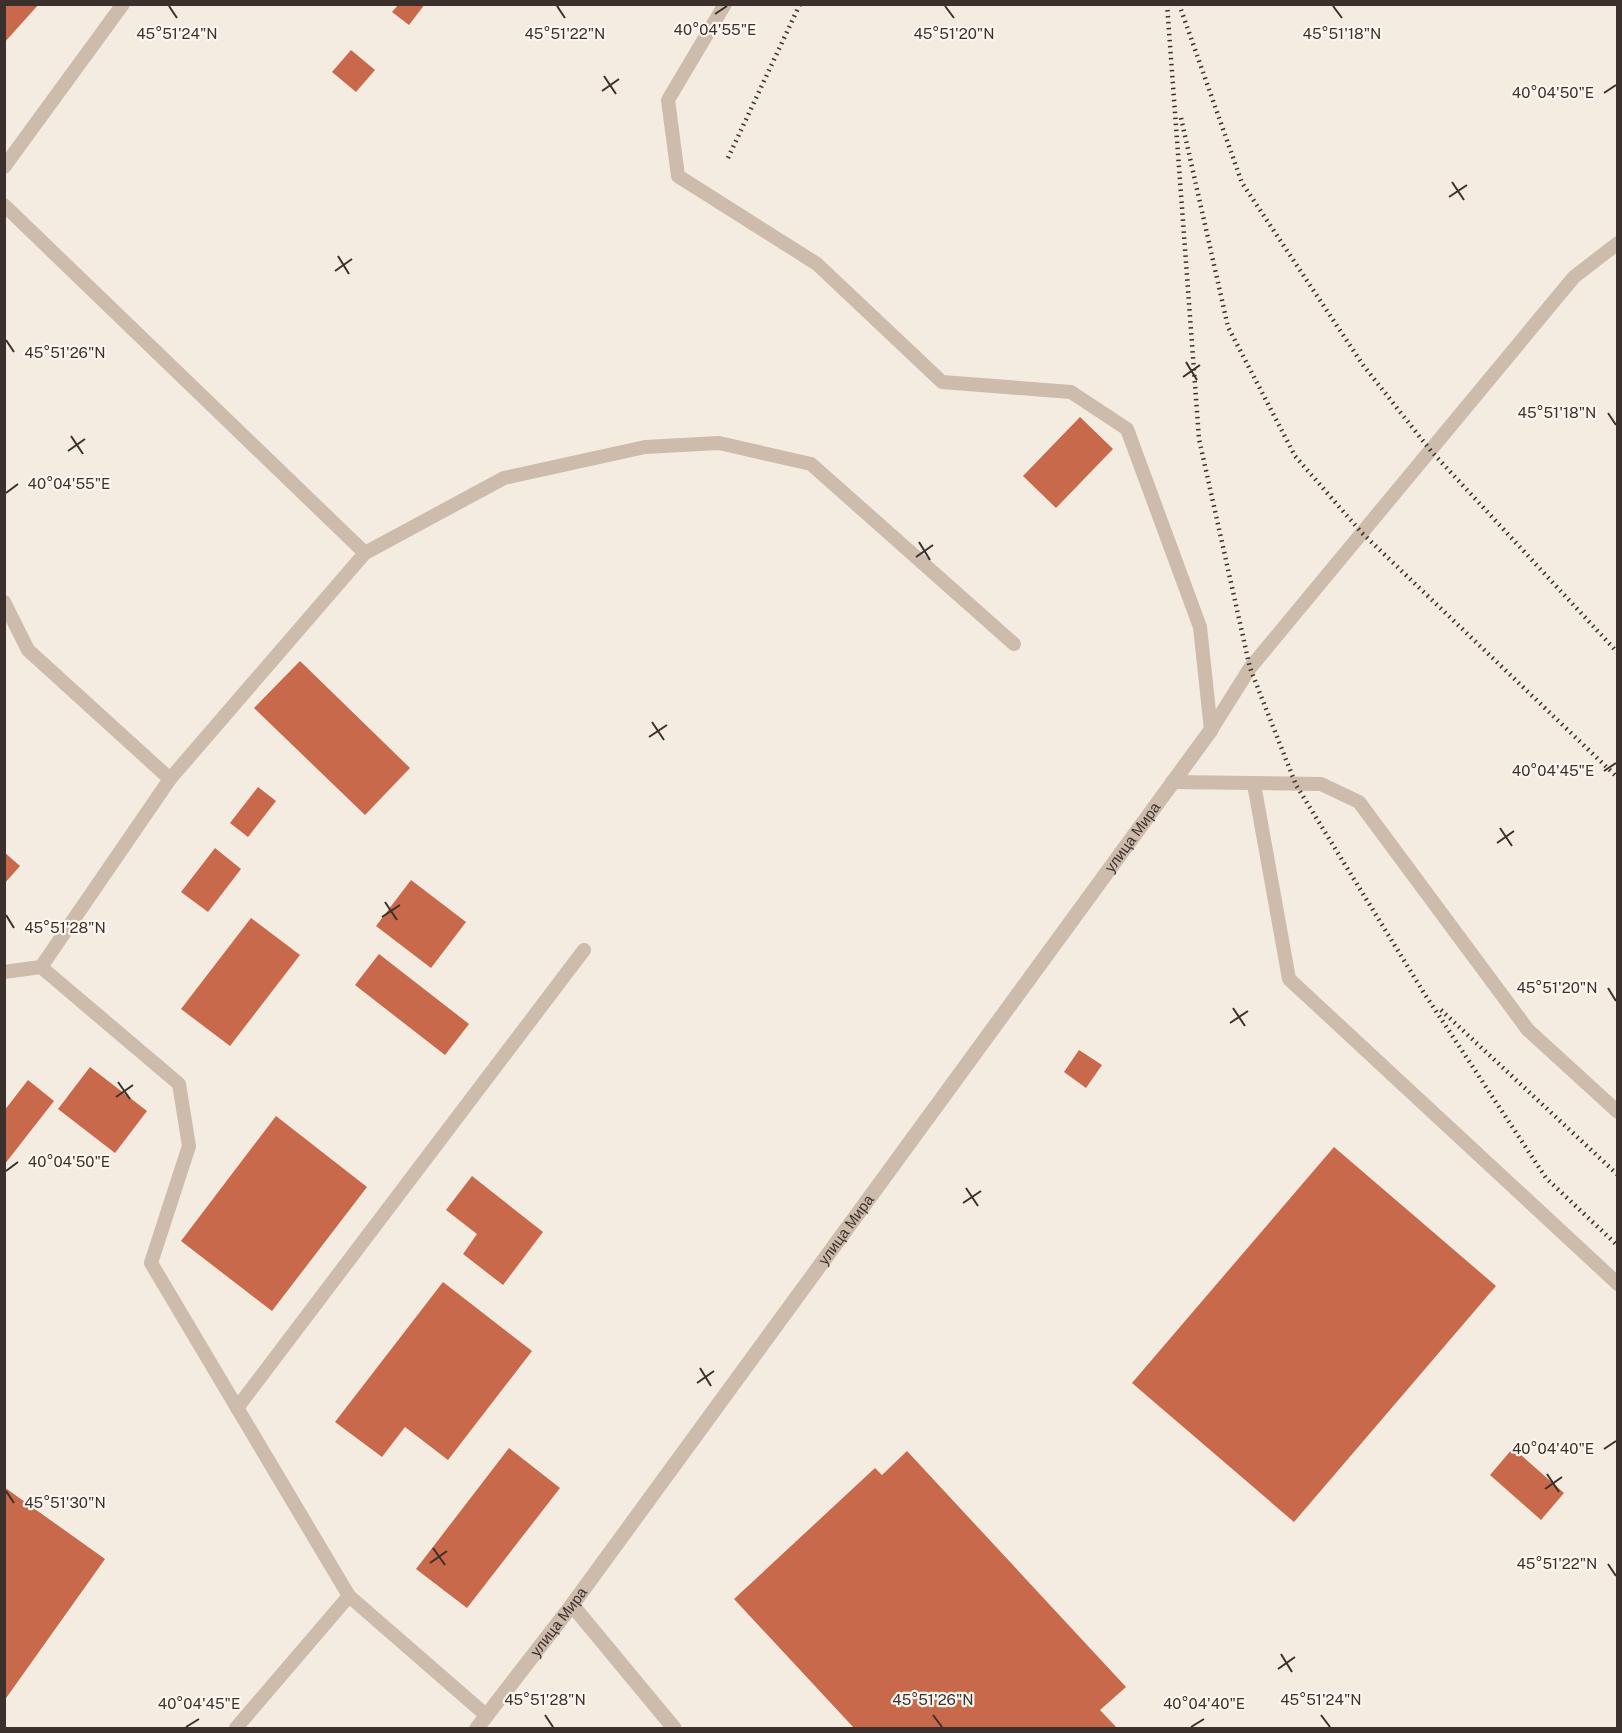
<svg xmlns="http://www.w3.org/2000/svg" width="1622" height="1733" viewBox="0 0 1622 1733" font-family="'Public Sans',sans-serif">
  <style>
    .building { fill: #c8694b }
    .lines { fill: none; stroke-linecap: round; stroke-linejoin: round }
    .service { stroke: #cdbbac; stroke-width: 14 }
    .minor { stroke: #cdbbac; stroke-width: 15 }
    .rail { stroke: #3b302b; stroke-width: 4.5; stroke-dasharray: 1.5 4.5; stroke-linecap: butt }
    .ticks { fill: none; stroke: #3b302b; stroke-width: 2 }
    .labels { text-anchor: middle; stroke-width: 4.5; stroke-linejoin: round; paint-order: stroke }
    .street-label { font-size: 15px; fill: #3b302b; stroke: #fbf5ee }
    .ticks-label { font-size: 15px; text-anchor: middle; fill: #3b302b; stroke: #fbf5ee; stroke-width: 4.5; stroke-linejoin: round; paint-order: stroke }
  </style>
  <rect width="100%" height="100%" fill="#f4ebe1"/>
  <g class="building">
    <path d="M4 4H39L4 43Z"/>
    <path d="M399 4H425L409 25 392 12Z"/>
    <path d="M351 50 375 70 356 92 332 72Z"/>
    <path d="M1080 417 1113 449 1056 508 1023 476Z"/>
    <path d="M300 661 410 768 365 815 254 708Z"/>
    <path d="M258 787 276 801 248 837 230 823Z"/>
    <path d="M215 848 241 869 208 912 181 892Z"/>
    <path d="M4 852 20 866 4 884Z"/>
    <path d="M411 880 466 922 431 968 376 926Z"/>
    <path d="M251 918 300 955 230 1046 181 1009Z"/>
    <path d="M379 954 469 1024 445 1055 355 985Z"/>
    <path d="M1079 1050 1102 1065 1086 1088 1064 1072Z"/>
    <path d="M90 1067 147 1111 115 1153 58 1109Z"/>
    <path d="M28 1080 54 1101 4 1165V1111Z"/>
    <path d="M276 1116 367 1187 272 1311 181 1241Z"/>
    <path d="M1334 1147 1496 1286 1294 1522 1132 1383Z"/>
    <path d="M472 1176 543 1232 503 1285 463 1254 477 1234 446 1210Z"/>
    <path d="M443 1282 532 1351 448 1460 405 1427 382 1457 335 1422Z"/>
    <path d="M509 1448 560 1488 467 1608 416 1569Z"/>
    <path d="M1513 1448 1564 1493 1541 1520 1490 1475Z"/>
    <path d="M907 1451 1126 1687 1100 1710 1117 1728H854L734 1599 875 1468 882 1475Z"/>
    <path d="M4 1487 105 1559 4 1701Z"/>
  </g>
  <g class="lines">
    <g class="service">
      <path d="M725 4 668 100 678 176 817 264 942 382 1071 392 1127 429 1200 627 1211 730"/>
      <path d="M4 167 123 4"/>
      <path d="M4 205 365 553"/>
      <path d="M4 602 28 650 170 779"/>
      <path d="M1211 730 1250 668 1574 277 1618 243"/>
      <path d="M1172 782 1321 784 1359 802 1528 1030 1618 1112"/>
      <path d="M1254 784 1289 979 1618 1284"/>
      <path d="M41 967 170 779 365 553 504 478 645 447 719 443 811 464 1014 644"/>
      <path d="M4 972 41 967 179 1084 189 1146 151 1263 349 1596 487 1716"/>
      <path d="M237 1408 584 950"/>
      <path d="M236 1728 349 1596"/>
    </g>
    <g class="minor">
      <path d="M572 1605 674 1728"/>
      <path id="s1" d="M477 1728 572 1605 1211 730"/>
    </g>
    <g class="rail">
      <path d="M1167 4 1199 439 1250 668 1296 785 1424 993 1546 1178 1618 1246"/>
      <path d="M1179 4 1242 183 1363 365 1431 451 1618 653"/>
      <path d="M1181 118 1228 327 1295 456 1362 533 1618 778"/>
      <path d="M728 158 800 4"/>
      <path d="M1441 1010 1618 1175"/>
    </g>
  </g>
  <path class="ticks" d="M169 6 177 18M557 6 565 18M945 6 954 18M1333 6 1342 18M715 14 727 6M604 76 616 94M602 91 619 79M1604 93 1616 85M1452 182 1464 200M1449 197 1467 185M338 256 349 274M335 271 352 259M6 340 14 352M1186 362 1197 380M1183 377 1200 365M1608 413 1616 425M71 436 83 454M68 451 85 439M6 493 18 484M919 542 930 560M916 557 933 545M652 722 664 740M649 737 667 725M1604 771 1616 763M1500 828 1512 846M1497 843 1514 831M385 902 397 920M6 915 14 928M382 917 400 905M1608 988 1616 1001M1233 1008 1245 1026M1230 1023 1248 1011M118 1082 130 1099M116 1097 133 1085M6 1171 18 1162M966 1188 978 1206M963 1203 981 1191M700 1368 711 1386M697 1383 714 1371M1604 1449 1616 1441M1547 1474 1559 1492M1545 1489 1562 1477M6 1491 14 1503M433 1548 445 1565M430 1563 447 1551M1608 1564 1616 1576M1281 1654 1292 1672M1278 1669 1295 1657M545 1715 553 1727M933 1715 942 1727M1321 1715 1330 1727M186 1727 199 1719M1191 1727 1204 1719"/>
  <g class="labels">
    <g class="street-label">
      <text dy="5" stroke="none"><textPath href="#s1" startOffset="1106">улица Мира</textPath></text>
      <text dy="5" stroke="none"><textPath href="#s1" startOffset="620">улица Мира</textPath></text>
      <text dy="5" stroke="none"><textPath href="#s1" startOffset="134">улица Мира</textPath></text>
    </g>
  </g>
  <g class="ticks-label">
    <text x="715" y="35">40°04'55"E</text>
    <text x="177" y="39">45°51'24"N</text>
    <text x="565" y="39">45°51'22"N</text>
    <text x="954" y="39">45°51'20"N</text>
    <text x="1342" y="39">45°51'18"N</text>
    <text x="1553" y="98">40°04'50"E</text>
    <text x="65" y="358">45°51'26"N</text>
    <text x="1557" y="418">45°51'18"N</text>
    <text x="69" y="489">40°04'55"E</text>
    <text x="1553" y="776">40°04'45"E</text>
    <text x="65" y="933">45°51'28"N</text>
    <text x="1557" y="993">45°51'20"N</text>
    <text x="69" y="1167">40°04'50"E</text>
    <text x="1553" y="1454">40°04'40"E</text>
    <text x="65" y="1508">45°51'30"N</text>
    <text x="1557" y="1569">45°51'22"N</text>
    <text x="545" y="1705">45°51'28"N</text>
    <text x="933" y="1705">45°51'26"N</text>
    <text x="1321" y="1705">45°51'24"N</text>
    <text x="199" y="1709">40°04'45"E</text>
    <text x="1204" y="1709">40°04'40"E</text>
  </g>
  <rect width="1622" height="1733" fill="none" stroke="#3b302b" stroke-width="12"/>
</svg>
